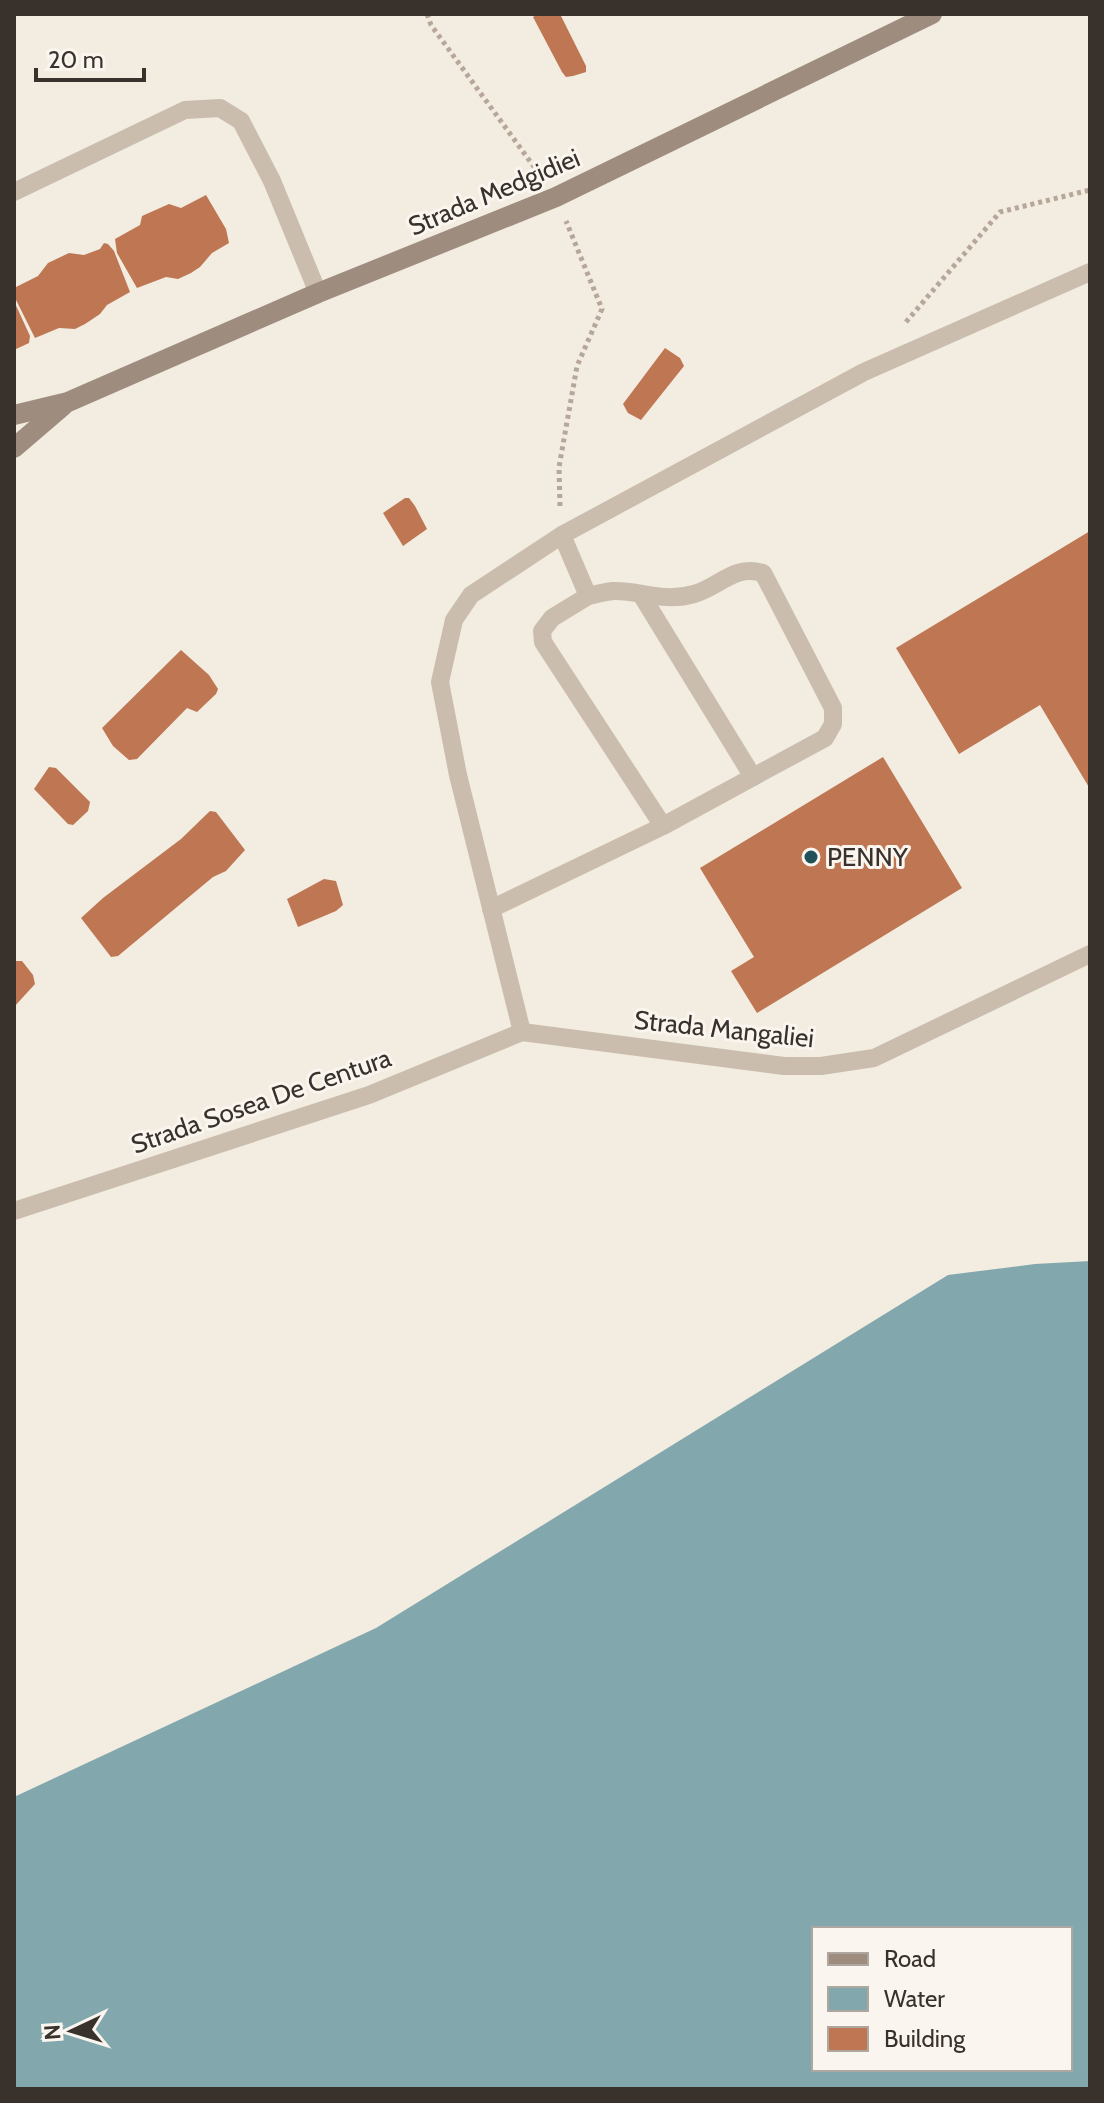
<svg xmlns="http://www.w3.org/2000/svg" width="1104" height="2103" viewBox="0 0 1104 2103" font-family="Cabin,sans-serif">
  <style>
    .water { fill: #82a8ae; fill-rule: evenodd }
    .building { fill: #bf7652 }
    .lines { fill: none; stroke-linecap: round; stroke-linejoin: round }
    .path { stroke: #b6a798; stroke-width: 5; stroke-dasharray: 4 4; stroke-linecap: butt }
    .service { stroke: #cabdad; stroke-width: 18 }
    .secondary { stroke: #9e8d7f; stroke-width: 20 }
    .poi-dot { fill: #235159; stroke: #faf5ee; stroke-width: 3 }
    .labels { text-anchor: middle; stroke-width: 6; stroke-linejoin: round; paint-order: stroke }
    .street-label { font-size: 26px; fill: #39312c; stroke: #faf5ee }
    .poi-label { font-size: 26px; fill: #39312c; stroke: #faf5ee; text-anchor: start }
  </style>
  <rect width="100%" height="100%" fill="#f2ece1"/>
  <path class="water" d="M1090 1261V2089H14V1797L376 1628 948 1275 1035 1264ZM814 1929H1070V2069H814Z"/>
  <g class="building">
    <path d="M538 14H560L586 66V72L573 76 566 77 562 72 533 17Z"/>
    <path d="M206 195 226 229 229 243 212 253 200 267 191 273 178 279 166 277 137 288 117 253 115 239 140 225 142 216 169 204 181 208Z"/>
    <path d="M104 243 108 244 114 251 130 292 107 305 100 314 85 324 75 329 59 328 35 338 14 296 16 287 38 276 48 263 69 253 84 255 100 249Z"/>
    <path d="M14 301 30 336 29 343 14 350Z"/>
    <path d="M665 348 680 358 684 366 641 420 628 413 623 404Z"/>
    <path d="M405 498H409L415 506 427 529 403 546 383 513Z"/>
    <path d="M1090 531V789L1040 705 959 754 896 648Z"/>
    <path d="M181 650 209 675 218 689 216 694 197 712 187 708 137 759 129 760 113 746 102 728Z"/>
    <path d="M883 757 962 888 757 1013 731 971 754 957 700 868Z"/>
    <path d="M49 767 56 768 90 802 88 811 73 825 68 824 34 789Z"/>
    <path d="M210 811 216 812 245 850 226 871 213 877 118 956 111 957 81 918 103 898 181 839Z"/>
    <path d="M324 879 336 881 343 905 336 911 298 927 287 899Z"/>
    <path d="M14 961H22L33 975 35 984 14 1007Z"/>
  </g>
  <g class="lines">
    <g class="path">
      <path d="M427 14 431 25 540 175"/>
      <path d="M906 322 1000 212 1090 190"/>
      <path d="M560 506 559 467 577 366 602 309 566 221"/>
    </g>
    <g class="service">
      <path d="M14 192 185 110 220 108 241 121 272 181 318 293"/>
      <path d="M562 535 588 596 552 618 542 631 543 642 663 826"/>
      <path d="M588 596C596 594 605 592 613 591 640 590 663 603 694 594 719 587 735 564 763 573L833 708V724L825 738 753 777"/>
      <path d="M491 909 663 826 753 777 642 596"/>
      <path d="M522 1032 458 775 440 682 454 620 471 595 562 535 864 372 1090 272"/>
      <path d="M14 1211 369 1095 522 1032 784 1066H821L874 1058 1090 954"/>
    </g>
    <g class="secondary">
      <path d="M14 415 68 402 318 293 556 197 932 14"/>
      <path d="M14 448 63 406"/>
    </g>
  </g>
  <circle class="poi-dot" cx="811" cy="857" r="8"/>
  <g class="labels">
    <g class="street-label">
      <text transform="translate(494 192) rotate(-23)" y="9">Strada Medgidiei</text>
      <text transform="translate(724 1029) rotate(6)" y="9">Strada Mangaliei</text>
      <text transform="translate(261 1101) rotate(-19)" y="9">Strada Sosea De Centura</text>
    </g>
    <g class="poi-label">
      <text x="827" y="866">PENNY</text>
    </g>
  </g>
  <rect width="1104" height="2103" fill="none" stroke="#39312c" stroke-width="32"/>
  <rect x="812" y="1927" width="260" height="144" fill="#faf5ee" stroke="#ada7a0" stroke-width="2"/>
  <rect x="828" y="1953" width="40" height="12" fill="#9e8d7f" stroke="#ada7a0" stroke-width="2"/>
  <text x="884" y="1967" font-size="24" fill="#39312c">Road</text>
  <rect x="828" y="1987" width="40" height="24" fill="#82a8ae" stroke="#ada7a0" stroke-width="2"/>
  <text x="884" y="2007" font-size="24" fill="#39312c">Water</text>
  <rect x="828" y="2027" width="40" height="24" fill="#bf7652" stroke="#ada7a0" stroke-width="2"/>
  <text x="884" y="2047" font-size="24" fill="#39312c">Building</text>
  <g transform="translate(72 2031) rotate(266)" stroke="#faf5ee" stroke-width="6" paint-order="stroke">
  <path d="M0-6L14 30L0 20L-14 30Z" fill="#39312c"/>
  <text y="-12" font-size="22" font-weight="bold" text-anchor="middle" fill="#39312c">N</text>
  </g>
  <path d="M36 68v12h108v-12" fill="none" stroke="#39312c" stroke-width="4"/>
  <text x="48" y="68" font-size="24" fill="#39312c" stroke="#faf5ee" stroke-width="6" paint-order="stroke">20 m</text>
</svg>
